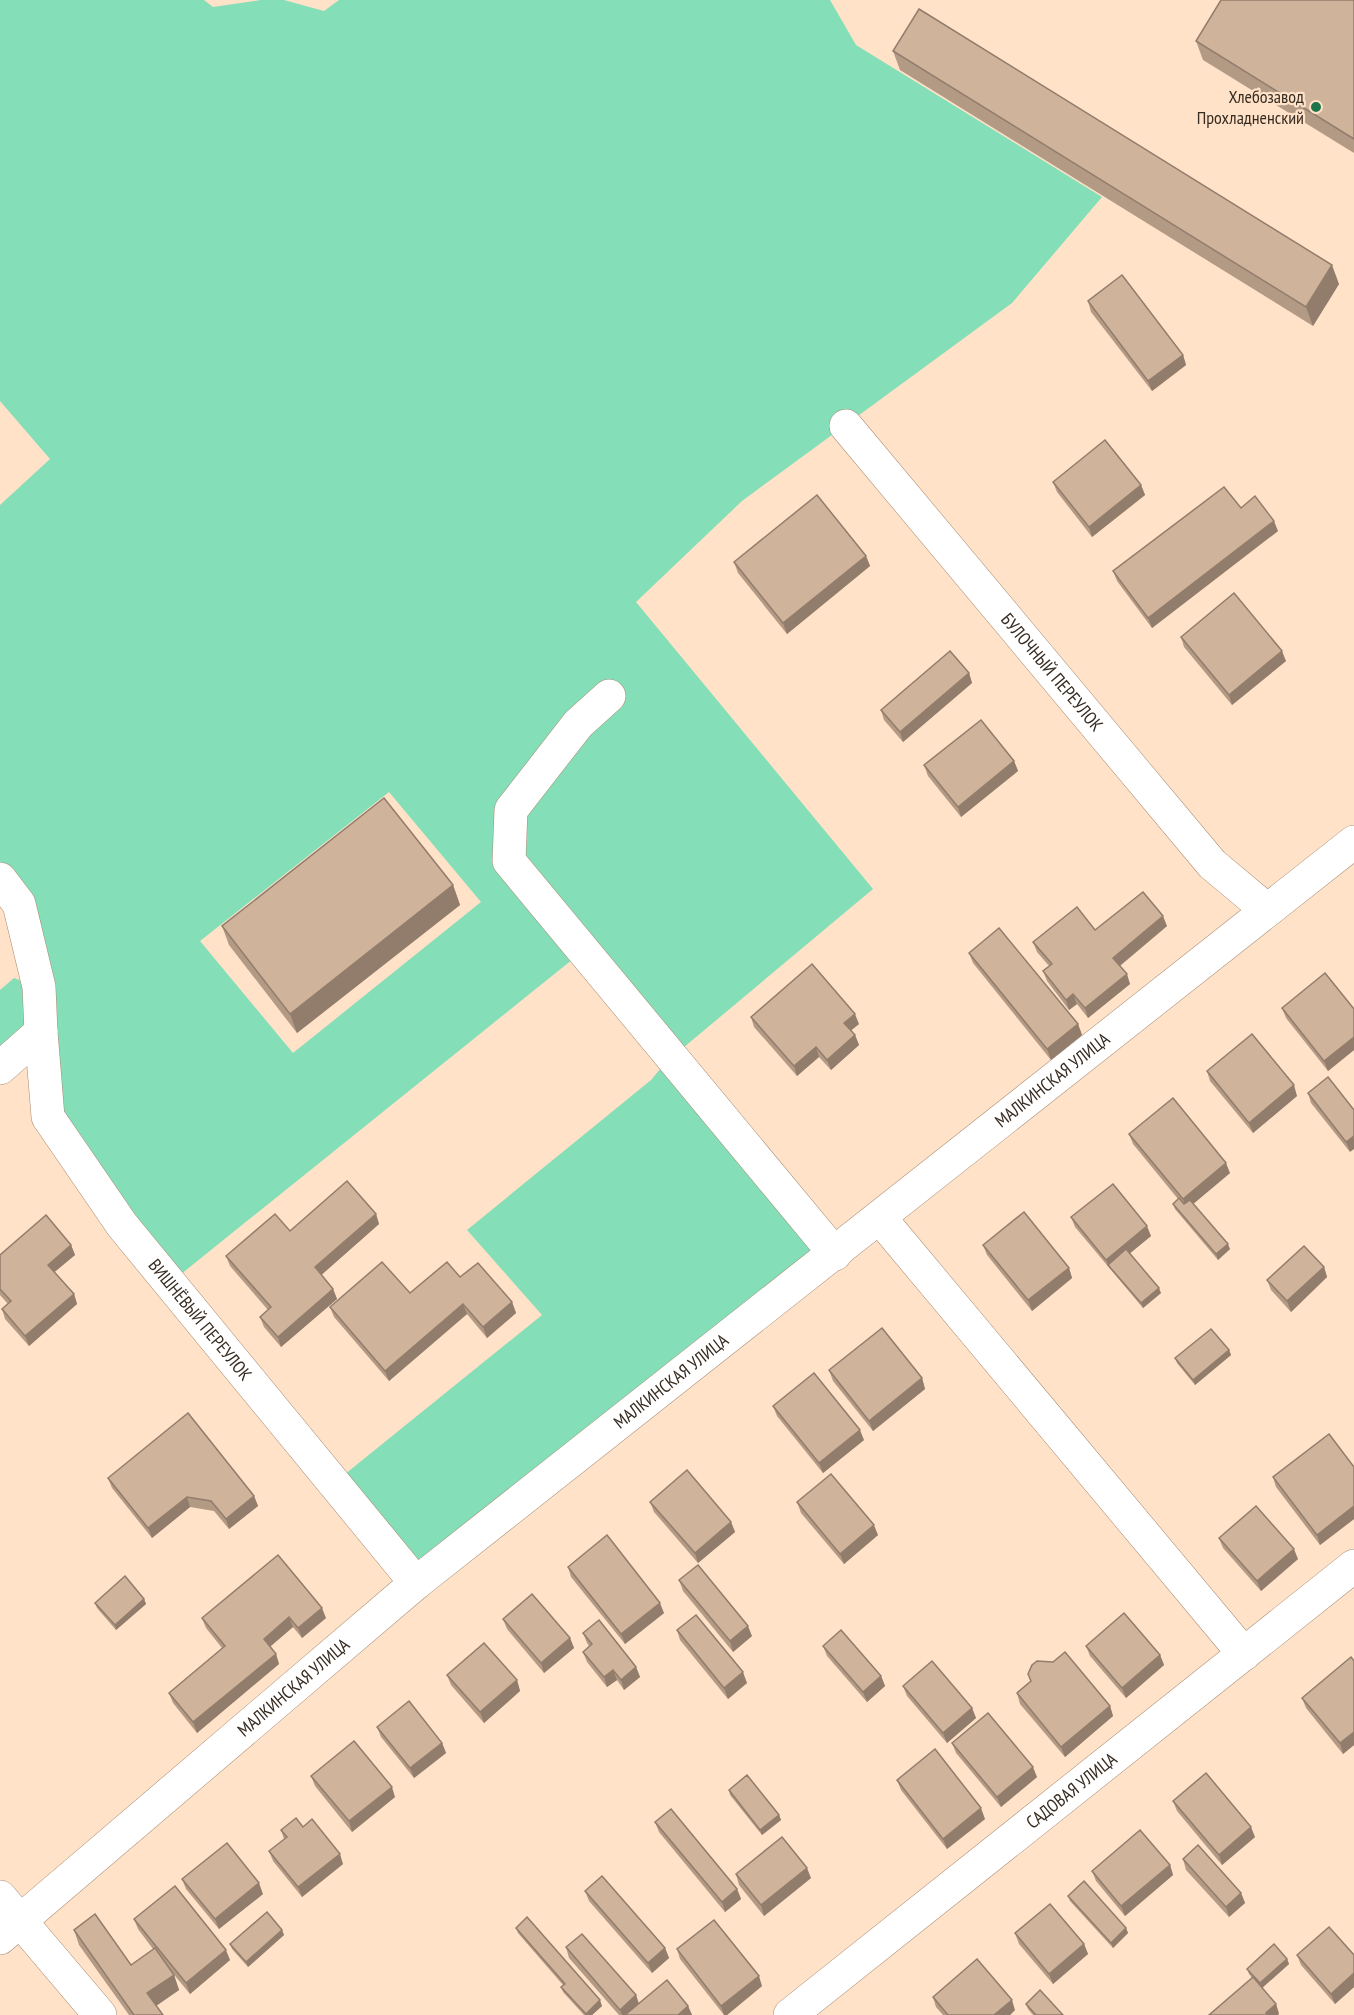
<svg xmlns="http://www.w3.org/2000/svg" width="1354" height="2015" viewBox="0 0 1354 2015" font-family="'PT Sans Narrow',sans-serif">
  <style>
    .green { fill: #84deb7; fill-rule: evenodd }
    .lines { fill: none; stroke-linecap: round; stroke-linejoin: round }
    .minor-casing { stroke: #a88d75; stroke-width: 34 }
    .minor { stroke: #fff; stroke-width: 33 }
    .wall { fill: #b39a85 }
    .shaded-wall { fill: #927d6c }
    .building { fill: #d0b39b; stroke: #927d6c; stroke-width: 1.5 }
    .poi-dot { fill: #1e7549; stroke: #ffe2c8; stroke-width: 2 }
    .labels { text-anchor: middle; stroke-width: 4.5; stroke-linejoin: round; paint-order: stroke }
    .poi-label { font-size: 18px; fill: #372c22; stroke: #ffe2c8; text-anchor: end }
    .street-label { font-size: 18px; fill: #372c22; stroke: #ffe2c8 }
  </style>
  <rect width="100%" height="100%" fill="#ffe2c8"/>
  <path class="green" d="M0 0H204L213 7 261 0H284L324 11 339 0H830L856 45 1102 197 1012 303 742 501 636 602 873 889 671 1058 835 1254 416 1583 334 1483 542 1315 467 1230 651 1080 670 1057 583 951 170 1283 48 1117 41 1032 0 1068V990L14 978 38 987 0 873V505L50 459 0 401ZM389 792 481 902 293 1053 200 941Z"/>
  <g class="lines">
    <g class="minor-casing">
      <g id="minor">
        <path id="s1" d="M846 426 1212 864 1267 910"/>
        <path d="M609 696 578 724 511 810 509 861 835 1254"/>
        <path d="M0 879 19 904 39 987 41 1032 0 1068"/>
        <path id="s2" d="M41 1032 48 1117 122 1225 416 1583"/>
        <path d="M880 1218 1244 1654"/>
        <path d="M0 1897 100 2015"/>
        <path id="s3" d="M0 1938 416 1583 1354 842"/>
        <path id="s4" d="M790 2015 1354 1566"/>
      </g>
    </g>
    <use href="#minor" class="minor"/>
  </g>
  <g class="wall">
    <path d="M1354 0V153L1203 60 1196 41Z"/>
    <path d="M893 51 1339 284 1313 326 900 70Z"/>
    <path d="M1088 301 1183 355 1186 365 1152 391 1091 312Z"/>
    <path d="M1053 482 1141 485 1145 495 1092 537 1057 492Z"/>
    <path d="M1241 508 1278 531 1152 628 1117 581 1113 571Z"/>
    <path d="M866 556 870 566 787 634 738 573 734 562Z"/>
    <path d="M1181 637 1286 661 1232 705 1184 647Z"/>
    <path d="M969 673 972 683 903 742 884 720 881 710Z"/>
    <path d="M1014 761 1018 771 961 817 928 776 924 765Z"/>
    <path d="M453 885 460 905 297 1033 229 945 222 926Z"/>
    <path d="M1167 926 1120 966 1130 984 1088 1018 1077 1004 1069 1010 1047 981 1043 971 1049 966 1037 952 1033 942 1095 930Z"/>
    <path d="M969 953 1078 1024 1082 1035 1051 1060 973 963Z"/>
    <path d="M1282 1008 1354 1009V1050L1328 1071 1286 1018Z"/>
    <path d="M751 1017 859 1024 851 1030 855 1035 859 1045 831 1070 819 1057 797 1076 754 1027Z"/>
    <path d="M1207 1071 1297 1096 1253 1133 1210 1081Z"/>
    <path d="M1328 1077 1350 1152 1311 1103 1308 1093Z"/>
    <path d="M1129 1134 1230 1173 1193 1204 1230 1249 1218 1260 1175 1209 1173 1204 1178 1199 1133 1144Z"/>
    <path d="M376 1214 379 1224 321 1275 333 1289 337 1299 281 1347 264 1327 260 1317 268 1310 230 1266 226 1256 290 1231Z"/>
    <path d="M1071 1217 1151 1236 1130 1253 1161 1293 1143 1308 1075 1227Z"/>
    <path d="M71 1245 75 1255 54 1272 74 1294 77 1304 29 1346 5 1319 2 1309 8 1304 0 1295V1255Z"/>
    <path d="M983 1245 1069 1268 1072 1278 1032 1311 987 1255Z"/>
    <path d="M1324 1267 1327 1277 1291 1312 1271 1290 1267 1280Z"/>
    <path d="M460 1277 512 1302 516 1313 487 1338 467 1314 389 1381 334 1317 330 1307 410 1293Z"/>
    <path d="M1229 1350 1231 1355 1195 1385 1177 1363 1175 1358Z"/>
    <path d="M829 1370 922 1378 925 1389 873 1431 833 1381Z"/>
    <path d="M773 1406 864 1440 823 1473 777 1416Z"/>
    <path d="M1354 1467V1519L1320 1545 1276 1487 1273 1477Z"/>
    <path d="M108 1478 254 1496 258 1506 229 1529 214 1511 190 1507 152 1538 112 1488Z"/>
    <path d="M650 1502 731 1522 735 1532 698 1563 654 1512Z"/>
    <path d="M797 1502 878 1535 844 1564 801 1513Z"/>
    <path d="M1219 1538 1298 1559 1261 1591 1223 1548Z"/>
    <path d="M568 1567 664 1613 625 1644 571 1577Z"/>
    <path d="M679 1580 752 1636 733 1652 683 1591Z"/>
    <path d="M144 1599 146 1604 116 1630 97 1608 95 1603Z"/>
    <path d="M202 1618H326L302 1638 293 1627 270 1647 276 1654 279 1664 197 1733 173 1703 169 1693 222 1648 206 1628Z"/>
    <path d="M503 1619 570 1638 574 1648 544 1673 507 1629Z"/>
    <path d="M677 1630 747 1683 728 1699 680 1640Z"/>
    <path d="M583 1633 636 1667 640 1677 624 1690 617 1680 607 1687 587 1662 583 1652 589 1646 587 1643Z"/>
    <path d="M823 1646 881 1676 885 1686 867 1702 827 1656Z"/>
    <path d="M1086 1646 1160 1655 1164 1665 1126 1698 1090 1656Z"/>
    <path d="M1354 1661V1745L1343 1754 1306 1708 1302 1698Z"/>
    <path d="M447 1675 517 1680 520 1691 484 1723 451 1685Z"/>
    <path d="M1031 1681 1110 1706 1113 1716 1065 1757 1020 1704 1017 1693Z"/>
    <path d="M903 1686 972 1708 976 1718 947 1743 907 1696Z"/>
    <path d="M377 1727 442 1743 446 1753 414 1778 381 1737Z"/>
    <path d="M952 1743 1037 1777 1001 1807 956 1753Z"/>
    <path d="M311 1776 395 1797 352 1832 315 1786Z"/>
    <path d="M897 1780 985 1819 947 1849 901 1790Z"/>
    <path d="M729 1790 779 1815 781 1820 762 1835 730 1795Z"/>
    <path d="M1173 1801 1255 1837 1222 1865 1177 1811Z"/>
    <path d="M655 1822 737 1889 741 1899 725 1912 659 1832Z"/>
    <path d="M303 1827 343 1864 302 1897 273 1861 269 1851 284 1839 281 1830Z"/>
    <path d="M1183 1859 1241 1893 1245 1903 1229 1917 1186 1870Z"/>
    <path d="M1170 1865 1173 1875 1125 1916 1096 1881 1092 1871Z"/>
    <path d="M736 1874 811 1878 764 1916 739 1885Z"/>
    <path d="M182 1879 263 1894 219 1929 186 1889Z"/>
    <path d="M585 1891 665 1948 669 1958 652 1973 589 1901Z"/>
    <path d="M1068 1896 1126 1928 1128 1933 1113 1948 1070 1901Z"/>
    <path d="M134 1919 230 1960 190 1994 171 1971 174 1975 179 1990 156 2006 163 2015H129L79 1945 74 1930 131 1965 153 1949 138 1929Z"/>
    <path d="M516 1928 602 2006 592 2015H584L563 1992 561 1987 563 1985 518 1933Z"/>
    <path d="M282 1930 284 1935 248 1967 232 1949 230 1944Z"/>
    <path d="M1015 1933 1084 1944 1088 1954 1053 1984 1019 1944Z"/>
    <path d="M566 1947 636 1995 639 2003 688 2006 692 2015H619L569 1958Z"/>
    <path d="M677 1949 762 1986 727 2015H724L680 1959Z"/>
    <path d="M1297 1955H1354V1987L1335 2004 1301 1965Z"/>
    <path d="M1287 1959 1289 1964 1262 1988 1276 2004 1279 2014 1249 1974 1247 1969Z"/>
    <path d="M933 1997 1015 2010 1010 2015H943L936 2007Z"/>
    <path d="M1026 2004 1063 2015H1033L1028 2009Z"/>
  </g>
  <g class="shaded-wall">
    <path d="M1332 265 1339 284 1313 326 1306 307Z"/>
    <path d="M1183 355 1186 365 1152 391 1148 381Z"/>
    <path d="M1141 485 1145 495 1092 537 1089 527Z"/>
    <path d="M1274 521 1278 531 1152 628 1148 618Z"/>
    <path d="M866 556 870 566 787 634 783 623Z"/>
    <path d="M1282 651 1286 661 1232 705 1229 695Z"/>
    <path d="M969 673 972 683 903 742 900 732Z"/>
    <path d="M1014 761 1018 771 961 817 958 807Z"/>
    <path d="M453 885 460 905 297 1033 290 1014Z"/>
    <path d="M1163 916 1167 926 1117 968 1113 958Z"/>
    <path d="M1127 974 1130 984 1088 1018 1085 1008Z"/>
    <path d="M1073 994 1077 1004 1069 1010 1066 1000Z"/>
    <path d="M855 1014 859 1024 848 1033 844 1023Z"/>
    <path d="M1078 1024 1082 1035 1051 1060 1047 1049Z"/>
    <path d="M855 1035 859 1045 831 1070 827 1060Z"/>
    <path d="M1354 1037V1050L1328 1071 1324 1061Z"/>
    <path d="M816 1047 819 1057 797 1076 794 1066Z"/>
    <path d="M1294 1085 1297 1096 1253 1133 1249 1123Z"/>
    <path d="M1354 1136V1149L1350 1152 1346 1142Z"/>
    <path d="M1226 1163 1230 1173 1186 1210 1183 1199Z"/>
    <path d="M376 1214 379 1224 318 1278 315 1267Z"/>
    <path d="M1147 1226 1151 1236 1111 1269 1108 1265 1106 1260Z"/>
    <path d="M1228 1244 1230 1249 1218 1260 1216 1254Z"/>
    <path d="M71 1245 75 1255 51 1275 48 1265Z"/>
    <path d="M1324 1267 1327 1277 1291 1312 1287 1301Z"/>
    <path d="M1069 1268 1072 1278 1032 1311 1028 1300Z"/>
    <path d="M1159 1288 1161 1293 1143 1308 1141 1303Z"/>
    <path d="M333 1289 337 1299 281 1347 278 1337Z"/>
    <path d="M74 1294 77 1304 29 1346 25 1336Z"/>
    <path d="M512 1302 516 1313 487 1338 483 1327Z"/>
    <path d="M463 1304 467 1314 389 1381 385 1371Z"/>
    <path d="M1229 1350 1231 1355 1195 1385 1193 1380Z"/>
    <path d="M922 1378 925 1389 873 1431 869 1421Z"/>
    <path d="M860 1430 864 1440 823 1473 819 1463Z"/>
    <path d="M254 1496 258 1506 229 1529 226 1519Z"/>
    <path d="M187 1497 190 1507 152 1538 148 1528Z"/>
    <path d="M1354 1506V1519L1320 1545 1317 1535Z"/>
    <path d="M731 1522 735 1532 698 1563 695 1553Z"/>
    <path d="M874 1525 878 1535 844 1564 840 1554Z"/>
    <path d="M1294 1549 1298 1559 1261 1591 1257 1581Z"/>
    <path d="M144 1599 146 1604 116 1630 115 1625Z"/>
    <path d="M660 1603 664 1613 625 1644 621 1634Z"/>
    <path d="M322 1608 326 1618 302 1638 298 1628Z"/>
    <path d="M289 1617 293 1627 267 1649 264 1639Z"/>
    <path d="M748 1626 752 1636 733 1652 730 1641Z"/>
    <path d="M570 1638 574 1648 544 1673 541 1663Z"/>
    <path d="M276 1654 279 1664 197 1733 193 1722Z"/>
    <path d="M1160 1655 1164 1665 1126 1698 1122 1688Z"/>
    <path d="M636 1667 640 1677 624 1690 621 1680Z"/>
    <path d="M613 1670 617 1680 607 1687 604 1677Z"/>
    <path d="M743 1672 747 1683 728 1699 724 1688Z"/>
    <path d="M881 1676 885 1686 867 1702 863 1692Z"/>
    <path d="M517 1680 520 1691 484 1723 480 1712Z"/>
    <path d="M1110 1706 1113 1716 1065 1757 1061 1747Z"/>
    <path d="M972 1708 976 1718 947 1743 943 1733Z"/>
    <path d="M1354 1732V1745L1343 1754 1340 1743Z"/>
    <path d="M442 1743 446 1753 414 1778 410 1768Z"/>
    <path d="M1033 1767 1037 1777 1001 1807 997 1797Z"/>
    <path d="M392 1787 395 1797 352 1832 349 1821Z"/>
    <path d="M981 1808 985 1819 947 1849 943 1839Z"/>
    <path d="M779 1815 781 1820 762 1835 760 1830Z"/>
    <path d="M1251 1827 1255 1837 1222 1865 1219 1855Z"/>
    <path d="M340 1854 343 1864 302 1897 298 1887Z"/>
    <path d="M1170 1865 1173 1875 1125 1916 1121 1906Z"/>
    <path d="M807 1868 811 1878 764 1916 761 1905Z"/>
    <path d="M259 1883 263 1894 219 1929 215 1919Z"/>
    <path d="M737 1889 741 1899 725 1912 722 1902Z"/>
    <path d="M1241 1893 1245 1903 1229 1917 1226 1907Z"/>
    <path d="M1126 1928 1128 1933 1113 1948 1111 1943Z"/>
    <path d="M282 1930 284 1935 248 1967 246 1962Z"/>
    <path d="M1084 1944 1088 1954 1053 1984 1049 1974Z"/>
    <path d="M665 1948 669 1958 652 1973 648 1963Z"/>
    <path d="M226 1950 230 1960 190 1994 186 1983Z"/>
    <path d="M1287 1959 1289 1964 1262 1988 1260 1983Z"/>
    <path d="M1354 1973V1987L1335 2004 1331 1994Z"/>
    <path d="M174 1975 179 1990 153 2008 147 1993Z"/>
    <path d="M759 1976 762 1986 727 2015H724L721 2006Z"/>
    <path d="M636 1995 639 2006 629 2015H622L620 2010Z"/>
    <path d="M600 2000 602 2006 592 2015H586V2014Z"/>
    <path d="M1012 2000 1015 2010 1010 2015H994Z"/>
    <path d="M1276 2004 1279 2014 1278 2015H1266V2013Z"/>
    <path d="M688 2006 692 2015H678Z"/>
  </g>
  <g class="building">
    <path d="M1221 0H1354V139L1196 41Z"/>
    <path d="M919 9 1332 265 1306 307 893 51Z"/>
    <path d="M1122 275 1183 355 1148 381 1088 301Z"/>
    <path d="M1105 440 1141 485 1089 527 1053 482Z"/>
    <path d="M1224 487 1241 508 1255 496 1274 521 1148 618 1113 571Z"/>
    <path d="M817 495 866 556 783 623 734 562Z"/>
    <path d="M1234 593 1282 651 1229 695 1181 637Z"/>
    <path d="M950 651 969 673 900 732 881 710Z"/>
    <path d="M981 720 1014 761 958 807 924 765Z"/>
    <path d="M384 798 453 885 290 1014 222 926Z"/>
    <path d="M1143 892 1163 916 1113 958 1127 974 1085 1008 1073 994 1066 1000 1043 971 1052 964 1033 942 1077 907 1095 930Z"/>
    <path d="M999 928 1078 1024 1047 1049 969 953Z"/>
    <path d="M812 964 855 1014 844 1023 855 1035 827 1060 816 1047 794 1066 751 1017Z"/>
    <path d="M1325 973 1354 1009V1037L1324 1061 1282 1008Z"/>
    <path d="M1252 1034 1294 1085 1249 1123 1207 1071Z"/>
    <path d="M1328 1077 1354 1110V1136L1346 1142 1308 1093Z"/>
    <path d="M1173 1098 1226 1163 1183 1199 1129 1134Z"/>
    <path d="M347 1181 376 1214 315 1267 333 1289 278 1337 260 1317 271 1307 226 1256 275 1214 290 1231Z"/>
    <path d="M1113 1184 1147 1226 1106 1260 1071 1217Z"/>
    <path d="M1179 1198 1184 1204 1190 1200 1228 1244 1216 1254 1173 1204Z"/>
    <path d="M1024 1212 1069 1268 1028 1300 983 1245Z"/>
    <path d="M46 1215 71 1245 48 1265 74 1294 25 1336 2 1309 11 1301 0 1289V1255Z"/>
    <path d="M1304 1246 1324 1267 1287 1301 1267 1280Z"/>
    <path d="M1126 1249 1159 1288 1141 1303 1108 1265Z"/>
    <path d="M382 1262 410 1293 447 1262 460 1277 478 1263 512 1302 483 1327 463 1304 385 1371 330 1307Z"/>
    <path d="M882 1328 922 1378 869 1421 829 1370Z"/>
    <path d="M1211 1329 1229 1350 1193 1380 1175 1358Z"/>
    <path d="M814 1373 860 1430 819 1463 773 1406Z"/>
    <path d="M188 1413 254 1496 226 1519 211 1501 187 1497 148 1528 108 1478Z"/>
    <path d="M1329 1434 1354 1467V1506L1317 1535 1273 1477Z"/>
    <path d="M687 1470 731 1522 695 1553 650 1502Z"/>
    <path d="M831 1474 874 1525 840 1554 797 1502Z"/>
    <path d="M1256 1506 1294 1549 1257 1581 1219 1538Z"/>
    <path d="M607 1535 660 1603 621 1634 568 1567Z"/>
    <path d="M278 1555 322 1608 298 1628 289 1617 264 1639 276 1654 193 1722 169 1693 225 1646 202 1618Z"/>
    <path d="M698 1565 748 1626 730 1641 679 1580Z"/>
    <path d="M125 1576 144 1599 115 1625 95 1603Z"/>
    <path d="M532 1594 570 1638 541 1663 503 1619Z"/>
    <path d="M1124 1613 1160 1655 1122 1688 1086 1646Z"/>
    <path d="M696 1615 743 1672 724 1688 677 1630Z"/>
    <path d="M599 1620 636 1667 621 1680 613 1670 604 1677 583 1652 592 1644 583 1633Z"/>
    <path d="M841 1630 881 1676 863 1692 823 1646Z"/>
    <path d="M484 1643 517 1680 480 1712 447 1675Z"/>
    <path d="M1065 1652 1110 1706 1061 1747 1017 1693 1031 1681 1028 1674 1032 1665 1037 1661 1053 1662Z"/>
    <path d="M1351 1657 1354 1661V1732L1340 1743 1302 1698Z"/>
    <path d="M932 1661 972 1708 943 1733 903 1686Z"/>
    <path d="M409 1701 442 1743 410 1768 377 1727Z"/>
    <path d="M988 1713 1033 1767 997 1797 952 1743Z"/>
    <path d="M354 1741 392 1787 349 1821 311 1776Z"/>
    <path d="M935 1749 981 1808 943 1839 897 1780Z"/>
    <path d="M1206 1773 1251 1827 1219 1855 1173 1801Z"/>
    <path d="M747 1775 779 1815 760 1830 729 1790Z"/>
    <path d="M671 1809 737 1889 722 1902 655 1822Z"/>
    <path d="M296 1818 303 1827 312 1819 340 1854 298 1887 269 1851 287 1837 281 1830Z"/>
    <path d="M1140 1830 1170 1865 1121 1906 1092 1871Z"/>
    <path d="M782 1837 807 1868 761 1905 736 1874Z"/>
    <path d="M227 1843 259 1883 215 1919 182 1879Z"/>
    <path d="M1198 1845 1241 1893 1226 1907 1183 1859Z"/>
    <path d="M602 1876 665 1948 648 1963 585 1891Z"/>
    <path d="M1084 1881 1126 1928 1111 1943 1068 1896Z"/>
    <path d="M175 1886 226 1950 186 1983 134 1919Z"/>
    <path d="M1050 1904 1084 1944 1049 1974 1015 1933Z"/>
    <path d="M267 1912 282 1930 246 1962 230 1944Z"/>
    <path d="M95 1914 131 1965 155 1948 174 1975 147 1993 163 2015H134L74 1930Z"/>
    <path d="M527 1917 600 2000 586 2014 561 1987 565 1984 516 1928Z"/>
    <path d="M714 1920 759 1976 721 2006 677 1949Z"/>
    <path d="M1329 1927 1354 1955V1973L1331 1994 1297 1955Z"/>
    <path d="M582 1934 636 1995 620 2010 566 1947Z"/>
    <path d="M1274 1944 1287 1959 1260 1983 1247 1969Z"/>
    <path d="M977 1959 1012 2000 994 2015H948L933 1997Z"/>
    <path d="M1253 1977 1276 2004 1266 2013 1267 2015H1209Z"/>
    <path d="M667 1980 688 2006 678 2015H625Z"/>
    <path d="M1040 1990 1063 2015H1036L1026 2004Z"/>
  </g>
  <circle class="poi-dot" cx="1316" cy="107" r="6"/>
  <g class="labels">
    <g class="poi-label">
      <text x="1304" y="103">Хлебозавод<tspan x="1304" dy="21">Прохладненский</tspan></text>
    </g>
    <g class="street-label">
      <text dy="6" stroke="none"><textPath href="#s1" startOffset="321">БУЛОЧНЫЙ ПЕРЕУЛОК</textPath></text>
      <text dy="6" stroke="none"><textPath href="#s3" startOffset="1358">МАЛКИНСКАЯ УЛИЦА</textPath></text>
      <text dy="6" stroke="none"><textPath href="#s2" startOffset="339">ВИШНЁВЫЙ ПЕРЕУЛОК</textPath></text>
      <text dy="6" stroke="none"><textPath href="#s3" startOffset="872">МАЛКИНСКАЯ УЛИЦА</textPath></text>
      <text dy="6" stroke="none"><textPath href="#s3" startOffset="386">МАЛКИНСКАЯ УЛИЦА</textPath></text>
      <text dy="6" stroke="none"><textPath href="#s4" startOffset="360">САДОВАЯ УЛИЦА</textPath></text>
    </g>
  </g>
</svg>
